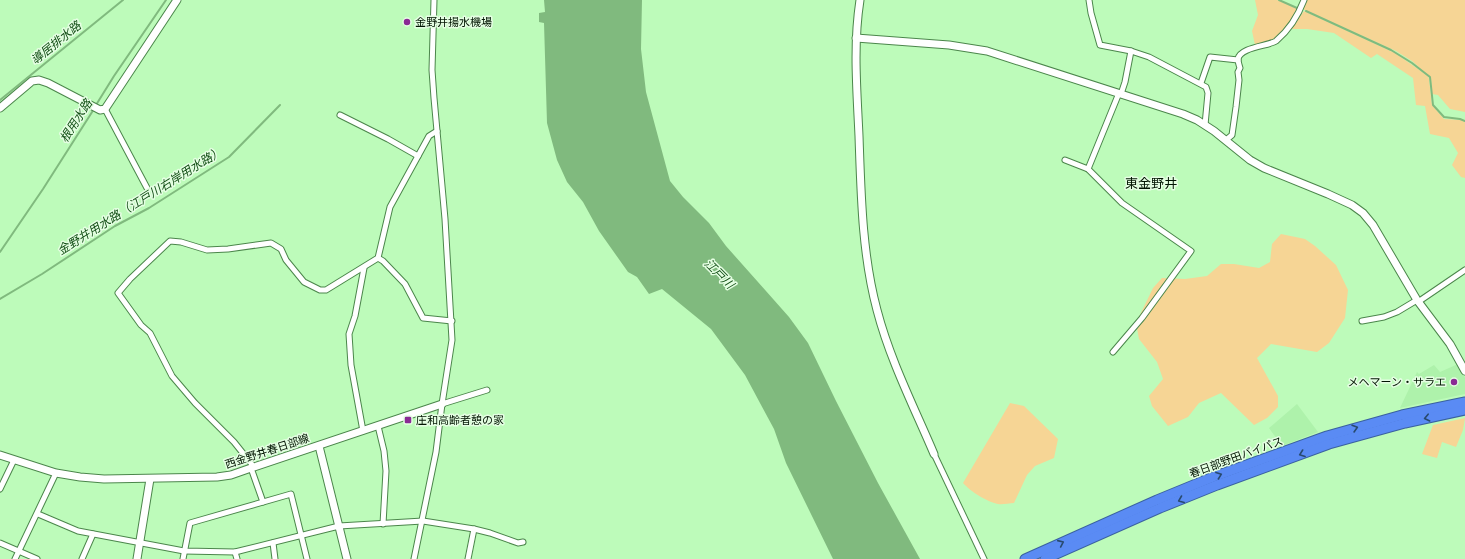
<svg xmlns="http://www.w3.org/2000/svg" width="1465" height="559" viewBox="0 0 1465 559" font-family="Manrope,'Noto Sans JP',sans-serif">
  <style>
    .built { fill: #aef2ab }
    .green { fill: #f6d595 }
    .water { fill: #80ba7e }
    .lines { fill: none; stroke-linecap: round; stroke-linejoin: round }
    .stream { stroke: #80ba7e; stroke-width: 2 }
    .street-casing { stroke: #4b864b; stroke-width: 7 }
    .secondary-casing { stroke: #4b864b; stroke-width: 9 }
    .highway-casing { stroke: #3a619f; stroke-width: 11 }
    .street { stroke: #fff; stroke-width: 5 }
    .secondary { stroke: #fff; stroke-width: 7 }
    .highway { stroke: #5a8bf4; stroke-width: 9 }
    .oneway { stroke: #284a6e }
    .poi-dot { fill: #8a2b94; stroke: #e5fee3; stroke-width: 1.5 }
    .labels { text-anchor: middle; stroke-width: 3; stroke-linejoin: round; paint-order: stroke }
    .poi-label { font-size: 11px; fill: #001401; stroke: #e5fee3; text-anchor: start }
    .street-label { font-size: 11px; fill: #001401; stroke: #e5fee3 }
    .water-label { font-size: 12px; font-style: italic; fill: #134f16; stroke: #e5fee3 }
    .quarter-label { font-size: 13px; fill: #001401; stroke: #e5fee3 }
  </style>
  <rect width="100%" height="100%" fill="#bdfbba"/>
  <g class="built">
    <path d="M1458 364 1465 378V394L1400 408 1417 372 1419 374 1434 365 1440 372Z"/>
    <path d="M1297 404 1318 432 1282 446 1269 428Z"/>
  </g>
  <g class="green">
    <path d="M1255 0H1277L1298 9C1292 19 1285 34 1274 40 1268 43 1261 43 1255 45L1252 31 1258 15Z"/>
    <path d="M1307 0H1465V112L1450 109 1438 95 1432 94 1431 78 1412 61 1396 51 1303 9Z"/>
    <path d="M1304 11 1395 53 1428 76 1429 79 1432 105 1444 119 1461 120 1465 122V178L1461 177 1452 165 1458 153 1449 138 1430 134 1425 106 1416 105 1413 78 1377 54 1371 58 1334 33 1307 29H1291Z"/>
    <path d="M1281 234 1305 239 1315 246 1336 265 1348 290 1345 318 1329 343 1317 352 1271 344 1257 358 1278 396V407L1267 418 1254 425 1221 393 1199 403 1188 417 1168 426 1152 406 1149 396 1163 379 1157 362 1139 339 1136 323 1153 288 1162 278 1185 279 1207 276 1221 264H1234L1259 268 1270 262 1272 244Z"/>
    <path d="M1010 403 1024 406 1058 439 1054 458 1035 466 1027 475 1014 503C1009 503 1002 505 998 504 987 502 970 491 963 483Z"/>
    <path d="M1465 418 1463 430 1456 447 1442 442 1437 458 1422 454 1433 425Z"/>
  </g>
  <path class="water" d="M544 0H642L641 49 646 92 670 181 683 197 709 223 726 246 789 317 808 343 836 401 878 483 920 559H833L786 463 774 429 745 375 711 329 662 289 649 294 637 277 628 272 599 231 583 202 567 182 557 160 547 123 544 23 539 22V13L545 12Z"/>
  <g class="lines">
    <g class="stream">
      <path d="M1279 0 1297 8"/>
      <path d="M1306 11 1391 50 1412 63 1430 77 1433 105 1444 117 1460 119 1465 121"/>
      <path d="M0 100 123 0"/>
      <path d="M96 105 114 76 166 0"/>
      <path d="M0 252 43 189 94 109"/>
      <path d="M0 299 42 274 115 226 149 208 229 157 280 105"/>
    </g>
    <g class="street-casing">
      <g id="street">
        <path d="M1089 0 1091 13 1100 45 1131 51 1149 57 1206 87 1208 93 1205 125"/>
        <path d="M1201 83 1210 57 1238 60"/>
        <path d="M1121 94 1125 82 1131 51"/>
        <path d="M105 109 147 188"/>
        <path d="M340 115 388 139 418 156"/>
        <path d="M1226 140 1232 135 1236 107 1239 80 1238 72 1240 68C1239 65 1238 62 1238 59 1240 47 1269 46 1276 41 1289 30 1298 16 1304 0"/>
        <path d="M1065 160 1088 169 1122 203 1191 251 1142 318 1113 352"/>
        <path d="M1088 169 1119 93"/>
        <path d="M378 258 383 261 405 284 423 318 452 321"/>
        <path d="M1418 302 1465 270"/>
        <path d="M1362 321 1384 317 1397 312 1417 300"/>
        <path d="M442 404 487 390"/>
        <path d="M378 426 384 451 386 471 383 524"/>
        <path d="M363 431 351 365 349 334 355 316 364 268"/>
        <path d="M934 454 984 559"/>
        <path d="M254 467 234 442 195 403 172 376 150 333 141 325 118 293 130 279 170 241 181 242 207 250 228 249 271 243 281 249 286 260 304 282 320 290H326L378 258 390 207 429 136 437 131"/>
        <path d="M251 468 263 502"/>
        <path d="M0 489 14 460"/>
        <path d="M38 514 78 531 184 551 235 552 339 526 423 521 474 529 490 533 518 543 523 542"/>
        <path d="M0 543 37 559"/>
        <path d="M273 543 275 559"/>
        <path d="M235 552 237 559"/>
        <path d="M15 559 56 473"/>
        <path d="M82 559 93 534"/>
        <path d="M183 559 190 523 291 494 307 559"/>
        <path d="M414 559 436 452 442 404 452 340 445 219 434 98 432 70 434 0"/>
        <path d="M468 559 474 529"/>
      </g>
    </g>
    <g class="secondary-casing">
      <g id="secondary">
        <path d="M860 0C853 45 857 91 859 136 861 194 862 254 877 310 890 360 914 407 934 454"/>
        <path d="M856 38 949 45 987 51 1183 114 1197 120 1214 131 1250 160 1264 168 1328 194 1352 205 1363 213 1373 225 1417 300 1450 344 1465 371"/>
        <path d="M0 108 32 81 39 80 48 83 100 110 105 109 177 0"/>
        <path d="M319 446 347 559"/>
        <path d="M0 455 56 473 80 477 104 479 217 477 231 475 251 468 442 404"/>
        <path d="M137 559 150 479"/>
      </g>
    </g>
    <g class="highway-casing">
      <g id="highway">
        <path d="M1025 559 1157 500 1213 477 1327 436 1402 415 1465 402"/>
        <path d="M1045 559 1160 508 1217 485 1329 444 1405 423 1465 410"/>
      </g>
    </g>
    <use href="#street" class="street"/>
    <use href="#secondary" class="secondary"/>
    <use href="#highway" class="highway"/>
  </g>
  <defs><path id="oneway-chevron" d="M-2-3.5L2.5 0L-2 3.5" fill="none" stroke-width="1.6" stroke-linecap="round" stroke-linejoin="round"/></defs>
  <g class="oneway">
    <use href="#oneway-chevron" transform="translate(1427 418) rotate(167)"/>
    <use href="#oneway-chevron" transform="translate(1355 428) rotate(-16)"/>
    <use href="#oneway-chevron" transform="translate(1302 454) rotate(160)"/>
    <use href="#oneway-chevron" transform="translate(1219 475) rotate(-20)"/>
    <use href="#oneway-chevron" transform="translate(1181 500) rotate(158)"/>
    <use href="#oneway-chevron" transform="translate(1061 543) rotate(-24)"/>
  </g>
  <g class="poi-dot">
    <circle cx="407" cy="22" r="4"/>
    <circle cx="1454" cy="382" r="4"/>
    <rect x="404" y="416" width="8" height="8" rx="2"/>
  </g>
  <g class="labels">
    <g class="poi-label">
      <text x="415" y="26">金野井揚水機場</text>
      <text x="1446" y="386" text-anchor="end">メヘマーン・サラエ</text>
      <text x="416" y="424">庄和高齢者憩の家</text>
    </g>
    <g class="street-label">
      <text transform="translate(267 451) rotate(-18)" y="4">西金野井春日部線</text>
      <text transform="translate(1236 457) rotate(-20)" y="4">春日部野田バイパス</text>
    </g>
    <g class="water-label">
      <text transform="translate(56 43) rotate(-39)" y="4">導居排水路</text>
      <text transform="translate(76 121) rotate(-57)" y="4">根用水路</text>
      <text transform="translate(140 201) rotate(-32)" y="4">金野井用水路（江戸川右岸用水路）</text>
      <text transform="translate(719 274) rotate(45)" y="4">江戸川</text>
    </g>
    <g class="quarter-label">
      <text x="1151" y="188">東金野井</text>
    </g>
  </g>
</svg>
